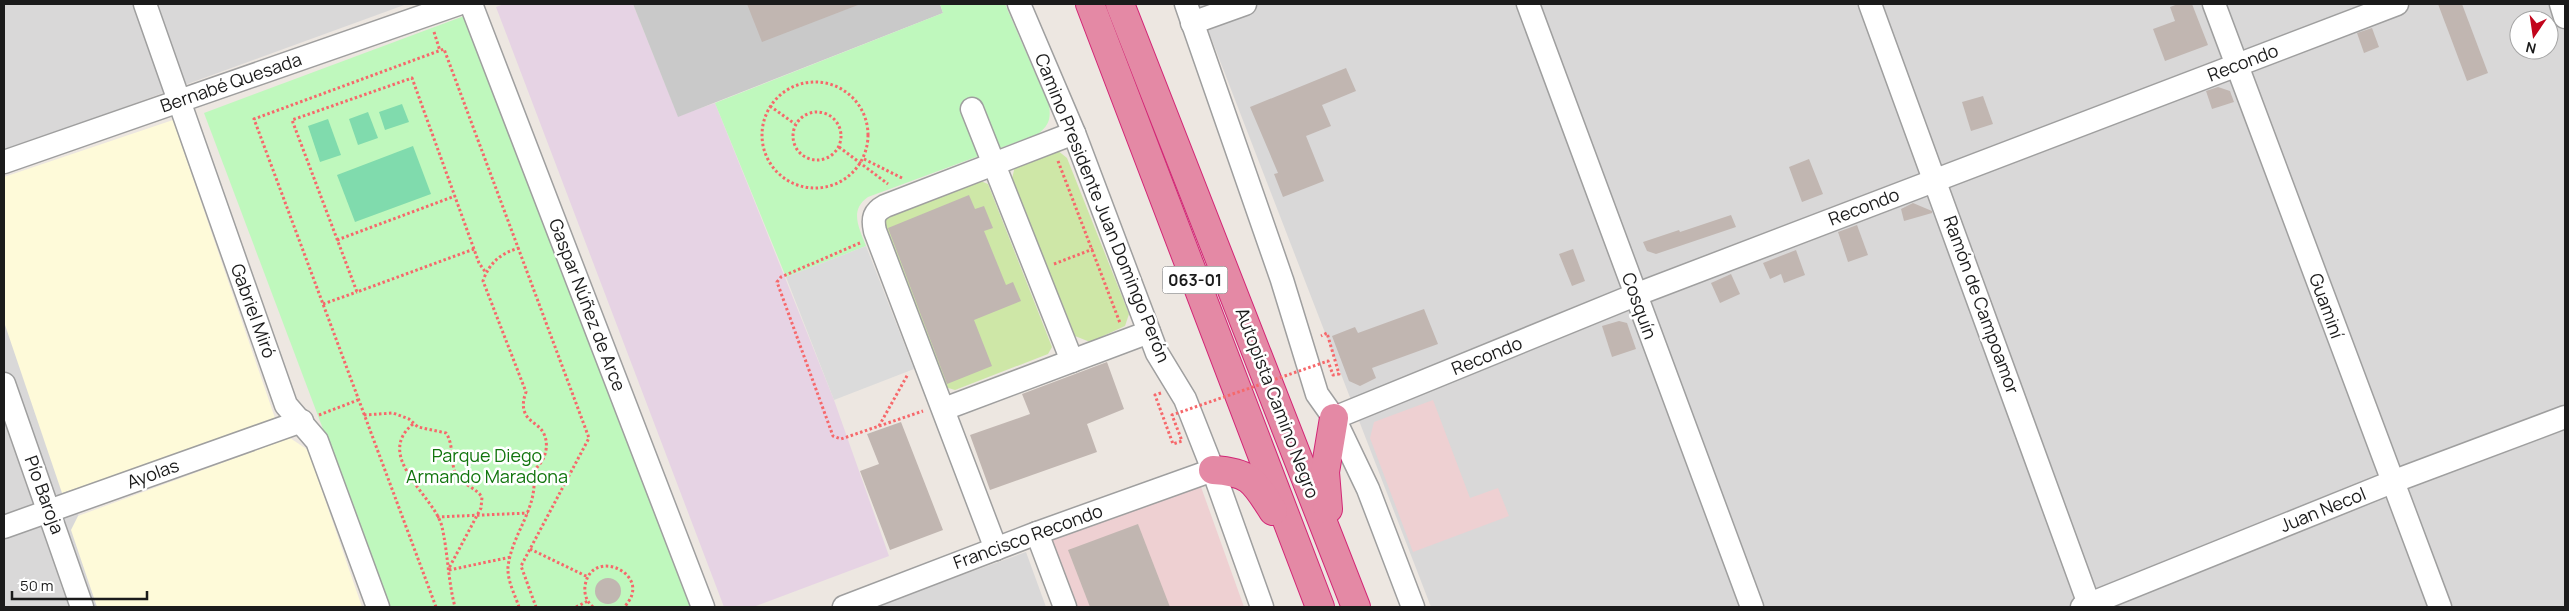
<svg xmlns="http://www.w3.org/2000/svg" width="2569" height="611" viewBox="0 0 2569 611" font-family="Manrope,sans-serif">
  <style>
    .residential { fill: #d9d8d8; fill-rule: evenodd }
    .commercial { fill: #eed0d2 }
    .industrial { fill: #e6d3e4 }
    .education { fill: #fefad9 }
    .religious { fill: #c9c9c9 }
    .grass { fill: #cee7a7 }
    .park { fill: #bff8bd }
    .pitch { fill: #80dbad }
    .parking { fill: #dbdbdb }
    .building { fill: #c1b6b1 }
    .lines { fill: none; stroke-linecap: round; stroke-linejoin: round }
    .minor-casing { stroke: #9f9f9f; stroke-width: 25 }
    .highway-casing { stroke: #d22776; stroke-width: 30 }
    .path { stroke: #f6686b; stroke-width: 3; stroke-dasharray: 2.5 2.5; stroke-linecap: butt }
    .minor { stroke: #fff; stroke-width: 22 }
    .highway { stroke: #e489a5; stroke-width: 28 }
    .path-bridge { stroke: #f6686b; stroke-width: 3; stroke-dasharray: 2.5 2.5; stroke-linecap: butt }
    .labels { text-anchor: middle; stroke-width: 5; stroke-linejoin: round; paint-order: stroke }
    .shield { fill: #fff; stroke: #5f5f5f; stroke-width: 1 }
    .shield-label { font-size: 16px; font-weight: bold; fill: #1b1b1b }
    .street-label { font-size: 18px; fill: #1b1b1b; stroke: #fff }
    .park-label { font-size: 18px; fill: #11750d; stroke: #fff }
  </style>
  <rect width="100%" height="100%" fill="#ede7e1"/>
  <g class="residential">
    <path d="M4 4H407L4 151Z"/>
    <path d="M1198 4H2565V607H1431ZM2519 20H2549V50H2519Z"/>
    <path d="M4 300 110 607H4Z"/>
    <path d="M1026 552 1046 607H873Z"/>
  </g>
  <g class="commercial">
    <path d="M1433 400 1470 498 1498 488 1509 516 1413 552 1370 438 1374 422Z"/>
    <path d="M1201 487 1244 607H1076L1047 538Z"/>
  </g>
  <path class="industrial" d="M504 4H633L678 116 715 103 834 400 889 556 753 607H724L496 7Z"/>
  <g class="education">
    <path d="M173 120 276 421 62 493 4 322V177Z"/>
    <path d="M290 438 308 450 362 607H97L71 530 78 516Z"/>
  </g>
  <path class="religious" d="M633 4H940L943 13 678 117Z"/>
  <g class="grass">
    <path d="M1057 150 1067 158 1129 314 1125 326 1090 342 1075 336 1012 179 1015 166Z"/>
    <path d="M978 180 988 184 1052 347 1048 354 955 390 945 387 881 223 885 215Z"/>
  </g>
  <g class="park">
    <path d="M940 4H1005L1049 105C1051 119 1049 125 1038 134L868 197C849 210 859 228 866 246L786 277 715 103 943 13Z"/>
    <path d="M464 16 692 607H390L204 113Z"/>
  </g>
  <g class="pitch">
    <path d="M402 104 409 122 385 130 379 112Z"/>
    <path d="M368 112 378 138 358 145 349 119Z"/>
    <path d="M328 119 341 155 320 162 308 126Z"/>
    <path d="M413 146 431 194 355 222 337 175Z"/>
  </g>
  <path class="parking" d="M866 246 914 369 834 400 786 277Z"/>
  <g class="building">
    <path d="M747 4H858V5L762 42Z"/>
    <path d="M2178 4H2192L2208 45 2165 61 2153 29 2175 21 2170 7Z"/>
    <path d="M2438 4H2462L2488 73 2467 81Z"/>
    <path d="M2372 28 2379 47 2364 53 2357 33Z"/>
    <path d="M1346 68 1356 91 1322 105 1331 126 1306 136 1324 181 1283 197 1274 174 1278 173 1250 107Z"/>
    <path d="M2218 87 2230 91 2234 102 2212 109 2206 91Z"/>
    <path d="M1983 96 1993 124 1971 131 1962 102Z"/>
    <path d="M1809 159 1823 194 1802 202 1789 167Z"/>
    <path d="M969 195 975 209 984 206 993 228 984 231 1006 285 1013 282 1021 301 974 320 992 366 947 384 888 228Z"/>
    <path d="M1913 203 1932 211V213L1904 221 1901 209Z"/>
    <path d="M1731 215 1736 227 1656 254 1647 251 1643 242 1679 230 1680 232Z"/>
    <path d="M1857 225 1868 255 1848 262 1838 232Z"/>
    <path d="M1573 249 1585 281 1572 286 1559 254Z"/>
    <path d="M1796 250 1805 275 1784 283 1781 274 1770 279 1763 263Z"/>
    <path d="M1731 274 1740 294 1720 303 1711 283Z"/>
    <path d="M1424 309 1438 344 1372 368 1376 378 1360 386 1349 381 1332 336 1355 327 1358 333Z"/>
    <path d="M1619 321 1627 323 1636 349 1612 357 1602 326Z"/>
    <path d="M1107 362 1124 409 1087 424 1097 452 990 490 970 435 1030 414 1022 394Z"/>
    <path d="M901 422 943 530 890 550 860 471 879 464 867 434Z"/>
    <path d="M1138 524 1170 607H1090L1068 550Z"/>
    <circle cx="608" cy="591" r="13"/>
  </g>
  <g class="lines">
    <g class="minor-casing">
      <g id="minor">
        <path d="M145 4 286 405 317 441 378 607"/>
        <path d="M471 4 703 607"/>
        <path d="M1019 4 1074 133 1157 353 1185 399 1213 470 1262 607"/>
        <path d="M1186 4 1282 280 1317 394 1334 418 1368 489 1413 607"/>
        <path d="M1528 4 1752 607"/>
        <path d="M1870 4 2090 607"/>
        <path d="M2214 4 2440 607"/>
        <path d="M2561 4 2565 17"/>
        <path d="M1192 23 1245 4"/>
        <path d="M972 109 1072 361"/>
        <path d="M4 162 458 4"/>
        <path d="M4 384 82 607"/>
        <path d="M944 409 1149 332"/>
        <path d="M1334 418 1635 295 2397 4"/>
        <path d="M4 527 302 421"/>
        <path d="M1037 533 1065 607"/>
        <path d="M996 549 875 231C872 218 874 212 885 206L1074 133"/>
        <path d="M844 607 1037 533 1213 470"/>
        <path d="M2082 607 2392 482 2565 417"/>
      </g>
    </g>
    <g class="highway-casing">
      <g id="highway">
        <path d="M1090 4 1320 607"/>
        <path d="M1120 4 1356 607"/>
        <path d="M1213 470C1250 472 1254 481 1273 511"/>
        <path d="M1328 509 1325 472 1334 418"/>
      </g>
    </g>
    <g class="path">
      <path d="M434 32 440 51"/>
      <circle cx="815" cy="135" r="53"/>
      <path d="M770 106 795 124"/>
      <circle cx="817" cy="136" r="24"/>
      <path d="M839 147 888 184"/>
      <path d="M864 159 902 178"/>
      <path d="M1058 161 1120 323"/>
      <path d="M337 240 455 196"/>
      <path d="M860 243 781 277 777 282 833 436 841 439 923 411"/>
      <path d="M474 249 357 292 292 120 412 78 479 263 486 273"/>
      <path d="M1054 264 1093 249"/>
      <path d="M323 304 357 292"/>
      <path d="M319 415 358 400"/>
      <path d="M364 415 393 413 409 419 418 427 446 433C454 445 450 459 455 472 461 485 474 486 482 497L481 508 448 570"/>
      <path d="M413 424C373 457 435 496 442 527 448 553 448 581 455 607"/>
      <path d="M879 426 908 374"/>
      <path d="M499 472C507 476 516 477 526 474 542 469 552 448 543 432 539 425 530 422 526 415 522 408 523 400 526 392L483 281C489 263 501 253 519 248"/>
      <path d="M437 517 528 513"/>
      <path d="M530 549 588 577"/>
      <path d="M449 570 511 557"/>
      <path d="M436 607 254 119 444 49 589 438 521 566 536 607"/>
      <path d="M519 607C515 595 507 580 508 567 512 532 540 507 533 471"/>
      <path d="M576 607 588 601"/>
      <path d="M593 607C587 602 584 595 585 586 591 545 656 575 624 607"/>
    </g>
    <use href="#minor" class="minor"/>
    <use href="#highway" class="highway"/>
    <path class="path-bridge" d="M1161 393 1155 395 1173 444 1182 441 1172 415 1328 361 1333 375 1339 374 1327 333 1321 336"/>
  </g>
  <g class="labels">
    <rect class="shield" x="1162.5" y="266.5" width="65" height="27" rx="4"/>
    <g class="shield-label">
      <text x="1195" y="286">063-01</text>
    </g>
    <g class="street-label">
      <text transform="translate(2243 63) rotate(-21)" y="6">Recondo</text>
      <text transform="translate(231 83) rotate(-19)" y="6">Bernabé Quesada</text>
      <text transform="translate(1864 207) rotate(-21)" y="6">Recondo</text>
      <text transform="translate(1102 208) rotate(68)" y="6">Camino Presidente Juan Domingo Perón</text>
      <text transform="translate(587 305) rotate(69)" y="6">Gaspar Núñez de Arce</text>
      <text transform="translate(1981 305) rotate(70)" y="6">Ramón de Campoamor</text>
      <text transform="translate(1639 306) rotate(70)" y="6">Cosquín</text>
      <text transform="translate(2326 306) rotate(70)" y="6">Guaminí</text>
      <text transform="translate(253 311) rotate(70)" y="6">Gabriel Miró</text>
      <text transform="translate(1487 356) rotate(-22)" y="6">Recondo</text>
      <text transform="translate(1277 403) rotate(69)" y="6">Autopista Camino Negro</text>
      <text transform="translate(153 474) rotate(-20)" y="6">Ayolas</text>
      <text transform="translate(44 495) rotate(70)" y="6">Pío Baroja</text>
      <text transform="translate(2323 510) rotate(-22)" y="6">Juan Necol</text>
      <text transform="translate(1028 537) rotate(-20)" y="6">Francisco Recondo</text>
    </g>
    <g class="park-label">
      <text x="487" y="462">Parque Diego<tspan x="487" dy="21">Armando Maradona</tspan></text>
    </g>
  </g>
  <rect width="2569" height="611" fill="none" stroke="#1b1b1b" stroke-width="10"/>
  <g transform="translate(2534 35) rotate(193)"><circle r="24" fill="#ffffff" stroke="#a4a4a4"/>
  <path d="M0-4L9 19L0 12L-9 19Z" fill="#c2041b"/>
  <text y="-8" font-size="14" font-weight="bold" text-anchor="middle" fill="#1b1b1b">N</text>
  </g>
  <path d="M12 591v8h135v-8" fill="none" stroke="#1b1b1b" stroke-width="2.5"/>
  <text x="20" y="591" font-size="15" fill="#1b1b1b" stroke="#ffffff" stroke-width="4" paint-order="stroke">50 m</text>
</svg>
